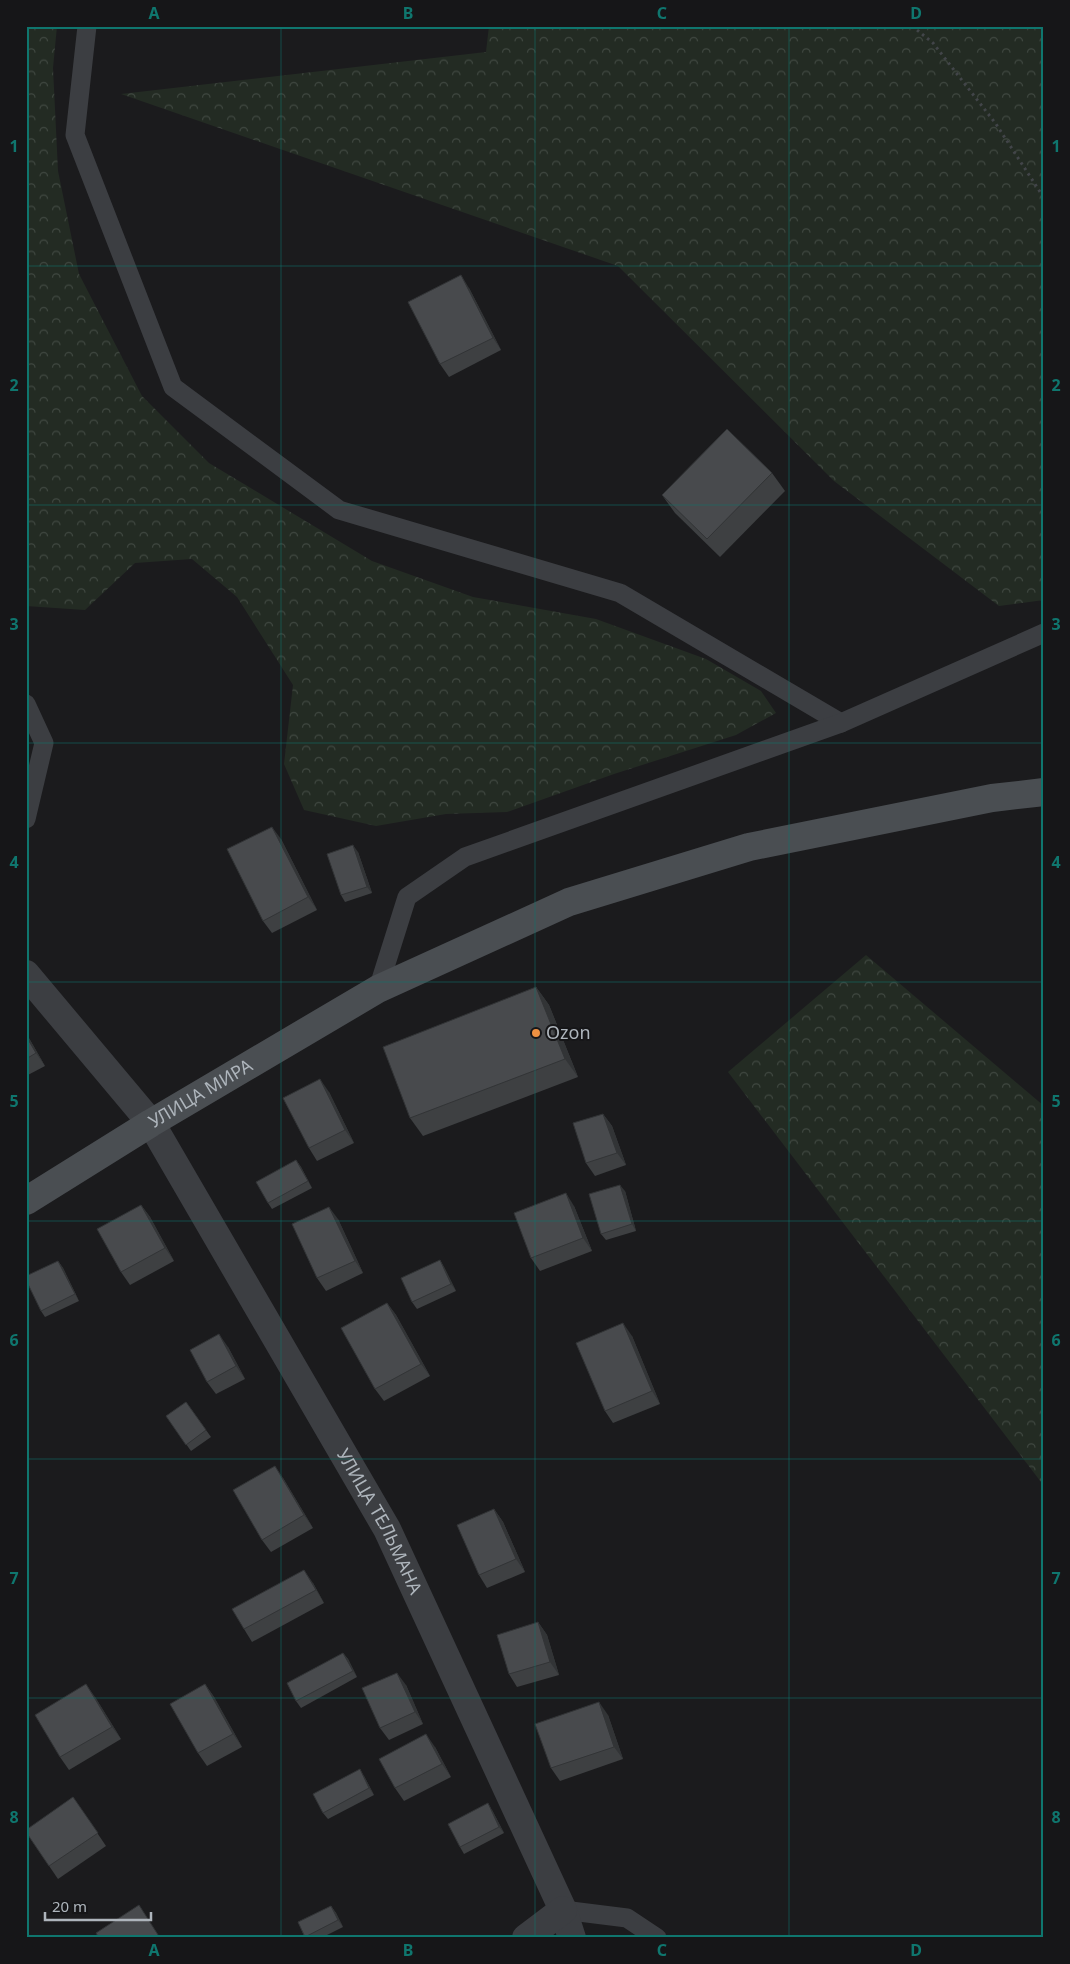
<svg xmlns="http://www.w3.org/2000/svg" width="1070" height="1964" viewBox="0 0 1070 1964" font-family="'Noto Sans',sans-serif">
  <style>
    .forest { fill: url(#forest-crowns) }
    .lines { fill: none; stroke-linecap: round; stroke-linejoin: round }
    .path { stroke: #424549; stroke-width: 3; stroke-dasharray: 2.5 4; stroke-linecap: butt }
    .service { stroke: #3c3e42; stroke-width: 19 }
    .minor { stroke: #3c3e42; stroke-width: 28 }
    .secondary { stroke: #4a4e52; stroke-width: 28 }
    .wall { fill: #3e4042 }
    .shaded-wall { fill: #323436 }
    .building { fill: #484a4d; stroke: #323436 }
    .grid { fill: none; stroke: #0f766e; stroke-width: 1; stroke-opacity: 0.55 }
    .poi-dot { fill: #ee9142; stroke: #161618; stroke-width: 2 }
    .labels { text-anchor: middle; stroke-width: 4; stroke-linejoin: round; paint-order: stroke }
    .poi-label { font-size: 18px; fill: #aeb5bc; stroke: #161618; text-anchor: start }
    .street-label { font-size: 18px; fill: #aeb5bc; stroke: #161618 }
    .neatline { fill: none; stroke: #0f766e; stroke-width: 2 }
    .grid-label { font-size: 16px; text-anchor: middle; font-weight: bold; fill: #0f766e }
  </style>
  <defs>
    <pattern id="forest-crowns" width="20" height="18" patternUnits="userSpaceOnUse" patternTransform="scale(1.25)"><rect width="20" height="18" fill="#232b23"/><path d="M2 6a3 3 0 1 1 6 0M12 15a3 3 0 1 1 6 0" fill="none" stroke="#404841"/></pattern>
  </defs>
  <rect width="100%" height="100%" fill="#1b1b1d"/>
  <g class="forest">
    <path d="M26 26H57L53 68 58 171 79 274 142 396 209 463 372 561 473 597 596 619 706 659 761 691 776 713 736 735 614 774 507 812 446 814 376 826 304 810 284 764 293 685 237 597 192 559 135 563 85 610 26 606Z"/>
    <path d="M489 26H1044V600L999 606 834 481 618 266 121 94 486 52Z"/>
    <path d="M866 955 1044 1106V1486L728 1072Z"/>
  </g>
  <g class="lines">
    <path class="path" d="M912 26 933 43 996 124 1044 198"/>
    <g class="service">
      <path d="M87 26 75 135 173 387 339 510 620 593 841 723"/>
      <path d="M26 704 44 743 26 819"/>
      <path d="M378 989 407 897 465 857 841 723 1044 633"/>
      <path d="M563 1910 627 1918 657 1938"/>
    </g>
    <g class="minor">
      <path id="s1" d="M26 974 151 1123 387 1529 563 1910 572 1938"/>
      <path d="M526 1938 563 1910"/>
    </g>
    <path class="secondary" id="s2" d="M26 1201 151 1123 378 989 569 902 749 847 992 798 1044 792"/>
  </g>
  <g class="wall">
    <path d="M469 288 501 350 449 377 440 364Z"/>
    <path d="M772 473 785 491 720 557 675 513 662 495Z"/>
    <path d="M281 839 317 910 272 933 263 921Z"/>
    <path d="M358 852 372 893 345 902 341 895Z"/>
    <path d="M536 987 549 1005 578 1077 423 1136 410 1118Z"/>
    <path d="M26 1033 45 1066 26 1076Z"/>
    <path d="M329 1092 354 1143 317 1161 309 1148Z"/>
    <path d="M603 1114 612 1126 626 1165 595 1176 586 1163Z"/>
    <path d="M296 1160 301 1167 312 1188 272 1209 268 1203Z"/>
    <path d="M625 1191 636 1231 606 1240 601 1234Z"/>
    <path d="M141 1205 150 1217 174 1261 130 1285 121 1272Z"/>
    <path d="M574 1206 592 1251 540 1271 531 1258Z"/>
    <path d="M338 1219 363 1273 326 1291 317 1278Z"/>
    <path d="M440 1260 444 1267 456 1291 417 1309 412 1302Z"/>
    <path d="M58 1261 63 1268 79 1301 45 1317 41 1311Z"/>
    <path d="M387 1303 396 1315 430 1376 384 1401 375 1389Z"/>
    <path d="M632 1336 660 1404 613 1423 605 1411Z"/>
    <path d="M228 1347 245 1379 216 1394 207 1382Z"/>
    <path d="M186 1402 211 1437 191 1451 166 1416Z"/>
    <path d="M283 1478 313 1528 271 1552 262 1540Z"/>
    <path d="M494 1509 503 1522 525 1572 487 1588 479 1575Z"/>
    <path d="M313 1583 324 1603 252 1642 244 1629Z"/>
    <path d="M538 1622 547 1635 559 1675 517 1687 509 1674Z"/>
    <path d="M343 1653 348 1659 357 1677 301 1708 296 1701Z"/>
    <path d="M205 1684 214 1697 242 1747 207 1766 198 1753Z"/>
    <path d="M406 1685 423 1724 389 1740 380 1728Z"/>
    <path d="M95 1697 121 1739 69 1770 60 1757Z"/>
    <path d="M608 1715 623 1759 560 1781 551 1768Z"/>
    <path d="M435 1747 451 1777 404 1801 395 1788Z"/>
    <path d="M364 1776 374 1795 328 1819 323 1813Z"/>
    <path d="M73 1797 106 1846 58 1879 26 1832Z"/>
    <path d="M492 1810 504 1833 464 1854 460 1847Z"/>
    <path d="M331 1906 336 1913 343 1927 321 1938H305L298 1922Z"/>
  </g>
  <g class="shaded-wall">
    <path d="M461 275 469 288 501 350 493 338Z"/>
    <path d="M272 827 281 839 317 910 308 897Z"/>
    <path d="M353 845 358 852 372 893 367 887Z"/>
    <path d="M536 987 549 1005 578 1077 565 1059Z"/>
    <path d="M26 1033 45 1066 36 1053 26 1036Z"/>
    <path d="M320 1079 329 1092 354 1143 345 1130Z"/>
    <path d="M603 1114 612 1126 626 1165 617 1153Z"/>
    <path d="M296 1160 301 1167 312 1188Z"/>
    <path d="M620 1185 625 1191 636 1231 632 1224Z"/>
    <path d="M566 1193 574 1206 592 1251 583 1238Z"/>
    <path d="M141 1205 150 1217 174 1261 165 1248Z"/>
    <path d="M329 1207 338 1219 363 1273 355 1261Z"/>
    <path d="M440 1260 444 1267 456 1291 451 1284Z"/>
    <path d="M58 1261 63 1268 79 1301 75 1294Z"/>
    <path d="M387 1303 396 1315 430 1376 421 1364Z"/>
    <path d="M623 1323 632 1336 660 1404 652 1391Z"/>
    <path d="M219 1334 228 1347 245 1379 236 1366Z"/>
    <path d="M275 1466 283 1478 313 1528 304 1515Z"/>
    <path d="M494 1509 503 1522 525 1572 516 1559Z"/>
    <path d="M304 1570 313 1583 324 1603 316 1590Z"/>
    <path d="M538 1622 547 1635 559 1675 550 1662Z"/>
    <path d="M343 1653 348 1659 357 1677 353 1671Z"/>
    <path d="M397 1673 406 1685 423 1724 415 1712Z"/>
    <path d="M86 1684 95 1697 121 1739 112 1727Z"/>
    <path d="M205 1684 214 1697 242 1747 233 1734Z"/>
    <path d="M599 1702 608 1715 623 1759 614 1747Z"/>
    <path d="M426 1734 435 1747 451 1777 442 1764Z"/>
    <path d="M360 1769 364 1776 374 1795 369 1788Z"/>
    <path d="M488 1803 492 1810 504 1833 499 1827Z"/>
    <path d="M331 1906 336 1913 343 1927 338 1920Z"/>
  </g>
  <g class="building">
    <path d="M461 275 493 338 440 364 408 302Z"/>
    <path d="M727 429 772 473 707 539 662 495Z"/>
    <path d="M272 827 308 897 263 921 227 849Z"/>
    <path d="M353 845 367 887 341 895 327 854Z"/>
    <path d="M536 987 565 1059 410 1118 383 1047Z"/>
    <path d="M26 1036 36 1053 26 1059Z"/>
    <path d="M320 1079 345 1130 309 1148 283 1098Z"/>
    <path d="M603 1114 617 1153 586 1163 573 1123Z"/>
    <path d="M296 1160 308 1181 268 1203 256 1182Z"/>
    <path d="M620 1185 632 1224 601 1234 589 1194Z"/>
    <path d="M566 1193 583 1238 531 1258 514 1213Z"/>
    <path d="M141 1205 165 1248 121 1272 97 1229Z"/>
    <path d="M329 1207 355 1261 317 1278 292 1224Z"/>
    <path d="M440 1260 451 1284 412 1302 401 1278Z"/>
    <path d="M58 1261 75 1294 41 1311 26 1280V1276Z"/>
    <path d="M387 1303 421 1364 375 1389 341 1328Z"/>
    <path d="M623 1323 652 1391 605 1411 576 1343Z"/>
    <path d="M219 1334 236 1366 207 1382 190 1350Z"/>
    <path d="M186 1402 206 1430 186 1445 166 1416Z"/>
    <path d="M275 1466 304 1515 262 1540 233 1490Z"/>
    <path d="M494 1509 516 1559 479 1575 457 1525Z"/>
    <path d="M304 1570 316 1590 244 1629 232 1609Z"/>
    <path d="M538 1622 550 1662 509 1674 497 1635Z"/>
    <path d="M343 1653 353 1671 296 1701 287 1683Z"/>
    <path d="M397 1673 415 1712 380 1728 362 1688Z"/>
    <path d="M86 1684 112 1727 60 1757 35 1715Z"/>
    <path d="M205 1684 233 1734 198 1753 170 1704Z"/>
    <path d="M599 1702 614 1747 551 1768 535 1724Z"/>
    <path d="M426 1734 442 1764 395 1788 379 1759Z"/>
    <path d="M360 1769 369 1788 323 1813 313 1794Z"/>
    <path d="M73 1797 98 1833 49 1866 26 1832V1830Z"/>
    <path d="M488 1803 499 1827 460 1847 448 1824Z"/>
    <path d="M139 1905 160 1938H99L96 1933Z"/>
    <path d="M331 1906 338 1920 305 1937 298 1922Z"/>
  </g>
  <path class="grid" d="M281 26V1938M535 26V1938M789 26V1938M26 266H1044M26 505H1044M26 743H1044M26 982H1044M26 1221H1044M26 1459H1044M26 1698H1044"/>
  <circle class="poi-dot" cx="536" cy="1033" r="5"/>
  <g class="labels">
    <g class="poi-label">
      <text x="546" y="1039">Ozon</text>
    </g>
    <g class="street-label">
      <text dy="6" stroke="none"><textPath href="#s2" startOffset="205">УЛИЦА МИРА</textPath></text>
      <text dy="6" stroke="none"><textPath href="#s1" startOffset="654">УЛИЦА ТЕЛЬМАНА</textPath></text>
    </g>
  </g>
  <rect width="1070" height="1964" fill="none" stroke="#161618" stroke-width="55"/>
  <path d="M45 1912v8h106v-8" fill="none" stroke="#aeb5bc" stroke-width="2.5"/>
  <text x="52" y="1912" font-size="15" fill="#aeb5bc" stroke="#161618" stroke-width="4" paint-order="stroke">20 m</text>
  <rect x="28" y="28" width="1014" height="1908" class="neatline"/>
  <g class="grid-label">
    <text x="154" y="19">A</text>
    <text x="408" y="19">B</text>
    <text x="662" y="19">C</text>
    <text x="916" y="19">D</text>
    <text x="14" y="152">1</text>
    <text x="1056" y="152">1</text>
    <text x="14" y="391">2</text>
    <text x="1056" y="391">2</text>
    <text x="14" y="630">3</text>
    <text x="1056" y="630">3</text>
    <text x="14" y="868">4</text>
    <text x="1056" y="868">4</text>
    <text x="14" y="1107">5</text>
    <text x="1056" y="1107">5</text>
    <text x="14" y="1346">6</text>
    <text x="1056" y="1346">6</text>
    <text x="14" y="1584">7</text>
    <text x="1056" y="1584">7</text>
    <text x="14" y="1823">8</text>
    <text x="1056" y="1823">8</text>
    <text x="154" y="1956">A</text>
    <text x="408" y="1956">B</text>
    <text x="662" y="1956">C</text>
    <text x="916" y="1956">D</text>
  </g>
</svg>
